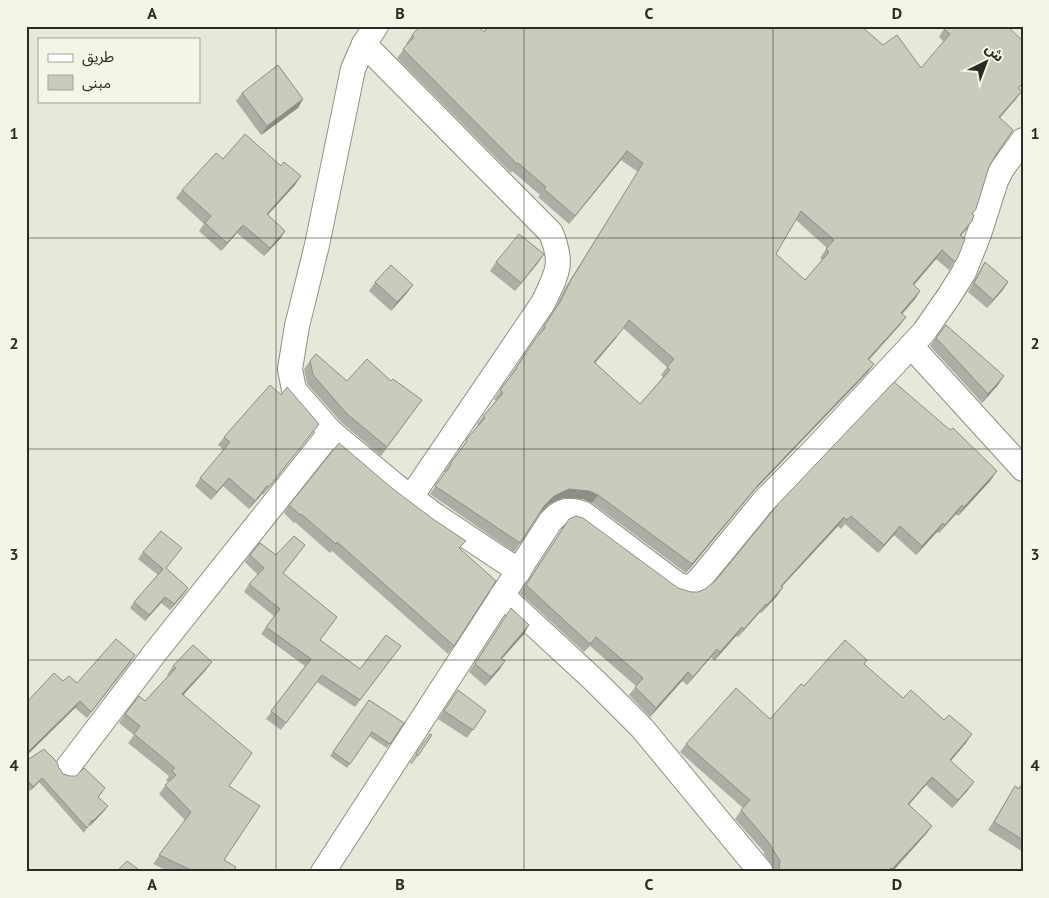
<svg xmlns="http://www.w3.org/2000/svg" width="1049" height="898" viewBox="0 0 1049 898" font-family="'PT Sans','Noto Sans Arabic',sans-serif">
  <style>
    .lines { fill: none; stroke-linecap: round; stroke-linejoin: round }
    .minor-casing { stroke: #8b9082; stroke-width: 26 }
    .minor { stroke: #fff; stroke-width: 24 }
    .wall { fill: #abafa3; fill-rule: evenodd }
    .shaded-wall { fill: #8b8f84 }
    .building { fill: #c7ccbd; stroke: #8b8f84; fill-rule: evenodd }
    .grid { fill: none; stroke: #292b25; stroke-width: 1; stroke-opacity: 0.55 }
    .neatline { fill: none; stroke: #292b25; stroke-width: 2 }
    .grid-label { font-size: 16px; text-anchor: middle; font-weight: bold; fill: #292b25 }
  </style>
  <rect width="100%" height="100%" fill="#e4e9d9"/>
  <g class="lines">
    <g class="minor-casing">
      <g id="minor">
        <path d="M376 26 364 44 353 69 317 245 297 326 290 369 294 390 331 432 396 486 436 516 519 571"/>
        <path d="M364 44 551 233C564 265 557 273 543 303L411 497"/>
        <path d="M911 346 1023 469"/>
        <path d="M502 595 595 681 642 728 761 872"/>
        <path d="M68 767 154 654 331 432"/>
        <path d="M323 872 550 522C560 510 569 508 584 514L677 584 685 587H691L699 580 763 502 816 448 924 332 949 296 964 272 979 234 996 181 1002 169 1023 140"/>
      </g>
    </g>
    <use href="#minor" class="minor"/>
  </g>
  <g class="wall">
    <path d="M685 29 883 45 921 68 944 42 939 37 944 29 1023 41V84L1019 88 1022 91 1016 99 1000 118 996 154 989 167 972 214V221L961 235 955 262 949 270 936 259 914 285 920 291 915 299 902 314 906 317 900 325 869 360 868 372 753 492 686 573 592 503 583 499 563 498 549 504 540 513 514 552 430 494 445 473 444 472 461 449 471 434 478 425 477 424 485 414 496 401 494 399 511 377 510 376 554 311 565 288 638 172 621 160 569 224 538 197 540 195 512 171 511 173 397 58 407 45 406 44 412 35 484 32ZM796 220 827 248 820 258 822 260 805 280 776 254ZM623 328 667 367 661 375 663 377 640 404 595 363 616 338Z"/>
    <path d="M242 93 303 99 298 108 261 135 236 101Z"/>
    <path d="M223 159 295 185 268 215 285 231 280 239 264 256 237 233 221 251 199 231 204 224 176 198 182 190Z"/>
    <path d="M544 254 515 291 490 271 496 262Z"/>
    <path d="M985 262 1008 282 1002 291 987 308 968 292 980 270Z"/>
    <path d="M375 282 407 293 391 311 369 291Z"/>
    <path d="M936 338 998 385 982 403 930 346Z"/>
    <path d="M310 361 347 381H391L422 400 381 456 341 422 307 384 304 369Z"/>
    <path d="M281 395 319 424 263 495 262 494 249 509 223 486 211 500 195 486 200 478 224 450 218 445 224 437Z"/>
    <path d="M991 480 958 516 956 514 939 533 937 532 916 555 894 535 878 553 845 524 841 529 838 526 782 586 783 587 777 596 761 613 760 612 738 637 736 636 714 661 711 657 687 685 682 681 650 717 629 695 636 686 590 646 584 652 520 593 563 528 678 588 691 592H698L705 589 716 580 779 503Z"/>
    <path d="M289 505 460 549 454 646 448 654 332 551 330 553 295 522 294 523 284 513Z"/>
    <path d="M305 545 283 574 337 617 320 640 360 669 401 646 355 707 317 682 281 730 266 719 305 666 261 634 274 616 244 592 249 584 258 575 245 562 250 555H276Z"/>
    <path d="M182 548 166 568 188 588 170 610 161 603 145 621 130 608 134 602 158 575 138 559 143 552Z"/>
    <path d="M505 617 529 625 524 634 502 659 505 661 499 670 485 686 469 672Z"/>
    <path d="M131 662 87 718 75 708 26 756V703L63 681 77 683Z"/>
    <path d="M212 662 205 671 183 695 229 786 224 860 233 872H170L153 864 185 820 159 794 168 782 166 780 169 776 128 743 134 735 119 723 125 714 145 701 168 676 167 675 173 666Z"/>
    <path d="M864 664 903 698 966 743 950 761 968 790 952 808 926 785 909 805 932 826 926 834 892 872H774V869L764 854V852L735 819 743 808 680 752 686 744 770 719 804 686Z"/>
    <path d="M452 698 486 711 467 738 438 719Z"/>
    <path d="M369 700 404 723 387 748 369 736 347 768 330 756Z"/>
    <path d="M432 735 412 764 410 763 424 742Z"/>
    <path d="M26 761 59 768 63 774 102 793 98 797 108 806 105 810 90 826 89 824 84 833 39 782 30 791 26 786Z"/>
    <path d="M1023 782V852L988 830 1015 786 1019 788Z"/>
  </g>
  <g class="shaded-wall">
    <path d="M1022 91 1016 99 993 125 999 117Z"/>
    <path d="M303 99 298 108 261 135 267 126Z"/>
    <path d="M627 151 621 160 569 224 575 216Z"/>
    <path d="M301 176 295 185 261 222 267 214Z"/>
    <path d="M972 221 966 230 954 243 960 235Z"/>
    <path d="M243 225 237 233 221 251 227 243Z"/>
    <path d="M285 231 280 239 264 256 270 248Z"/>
    <path d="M942 250 936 259 907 293 913 284Z"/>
    <path d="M544 254 538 263 515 291 521 283Z"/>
    <path d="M1008 282 1002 291 987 308 993 300Z"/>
    <path d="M413 285 407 293 391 311 397 302Z"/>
    <path d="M920 291 915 299 896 321 901 313Z"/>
    <path d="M906 317 900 325 862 367 868 359Z"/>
    <path d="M622 330 616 338 588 371 594 362Z"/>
    <path d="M874 364 868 372 753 492 686 573 692 564 759 484Z"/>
    <path d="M1004 376 998 385 982 403 988 394Z"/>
    <path d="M319 424 313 432 263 495 269 487Z"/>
    <path d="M997 471 991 480 958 516 964 507Z"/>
    <path d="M229 478 223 486 211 500 217 492Z"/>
    <path d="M267 486 262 494 249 509 255 501Z"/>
    <path d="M569 489 589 491 598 495 592 503 583 499 563 498 549 504 539 514 544 506 554 496Z"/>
    <path d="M962 505 956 514 939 533 945 525Z"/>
    <path d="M844 517 838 526 775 594 781 586Z"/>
    <path d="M943 523 937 532 916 555 922 546Z"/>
    <path d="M900 526 894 535 878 553 884 545Z"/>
    <path d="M783 587 777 596 761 613 767 605Z"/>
    <path d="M188 588 184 594 170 610 174 604Z"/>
    <path d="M165 597 161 603 145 621 149 615Z"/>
    <path d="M766 604 760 612 738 637 744 629Z"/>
    <path d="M529 625 524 634 495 666 501 658Z"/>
    <path d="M742 627 736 636 714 661 720 652Z"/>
    <path d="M717 649 711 657 687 685 693 677Z"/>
    <path d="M505 661 499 670 485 686 491 677Z"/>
    <path d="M212 662 205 671 176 703 182 694Z"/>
    <path d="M688 672 682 681 650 717 656 708Z"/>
    <path d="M80 701 75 708 26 756 29 751Z"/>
    <path d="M972 734 966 743 944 769 950 760Z"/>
    <path d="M932 777 926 785 902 812 908 804Z"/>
    <path d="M42 778 39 782 30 791 33 787Z"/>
    <path d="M974 782 968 790 952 808 958 800Z"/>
    <path d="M108 806 105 810 90 826 93 821Z"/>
    <path d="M932 826 926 834 892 872H890Z"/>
  </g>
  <g class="building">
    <path d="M420 26H477L484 32 488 26H682L685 29 688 26H861L883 45 897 35 921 68 950 34 944 29 947 26H1007L1023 41V83L1018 88 1022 91 999 117 1013 130 997 153 989 167 976 209 972 214 974 215 972 221 960 235 965 239 958 257 955 262 942 250 913 284 920 291 901 313 906 317 868 359 874 364 759 484 692 564 598 495 589 491 569 489 554 496 544 506 520 543 435 486 451 465 450 464 467 441 466 440 471 434 485 418 483 416 485 414 503 393 500 390 517 368H516L536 338 545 328 544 326 560 302 571 280 643 163 627 151 575 216 544 189 546 187 518 163 517 164 403 49 414 37 412 35ZM801 211 834 240 826 249 829 252 805 280 776 254ZM629 320 674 359 667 367 670 370 640 404 594 362 622 330Z"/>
    <path d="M278 65 303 99 267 126 242 93Z"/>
    <path d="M245 134 281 166 284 162 301 176 267 214 285 231 270 248 243 225 227 243 205 223 211 216 182 190 216 153 223 159Z"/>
    <path d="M519 234 544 254 521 283 496 262Z"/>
    <path d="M985 262 1008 282 993 300 974 283Z"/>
    <path d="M391 265 413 285 397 302 375 282Z"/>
    <path d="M946 325 1004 376 988 394 936 338Z"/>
    <path d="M316 354 347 381 367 359 391 381 393 379 422 400 387 447 347 414 313 375 310 361Z"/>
    <path d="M894 382 950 430 953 428 997 471 964 507 962 505 945 525 943 523 922 546 900 526 884 545 851 516 847 520 844 517 781 586 783 587 767 605 766 604 744 629 742 627 720 652 717 649 693 677 688 672 656 708 635 687 643 678 596 637 590 644 526 585 569 519 576 516 583 518 678 588 691 592H698L705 589 716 580 779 503Z"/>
    <path d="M270 385 281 395 287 387 319 424 269 487 267 486 255 501 229 478 217 492 200 478 230 442 224 437Z"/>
    <path d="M339 443 393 489 433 519 466 541 459 548 496 581 454 646 337 542 336 544 301 514 300 515 289 505Z"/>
    <path d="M161 531 182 548 166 568 188 588 174 604 165 597 149 615 134 602 163 569 143 552Z"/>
    <path d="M294 536 305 545 283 573 337 617 320 640 360 669 386 635 401 646 360 700 322 675 286 723 271 711 311 659 266 627 280 609 249 584 264 568 250 555 260 543 276 555Z"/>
    <path d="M511 608 529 625 501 658 505 661 491 677 475 664Z"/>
    <path d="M116 639 135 655 91 712 80 701 29 751 26 749V703L54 673 63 681 69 676 77 683Z"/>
    <path d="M845 640 867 660 864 664 903 698 911 690 944 720 949 715 972 734 950 760 974 782 958 800 932 777 908 804 932 826 892 869 891 868 887 872H782L779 869 780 861 770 845V844L741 810 750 800 686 744 736 688 770 719 801 684 804 686Z"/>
    <path d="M193 645 212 662 182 694 252 753 229 786 260 806 224 860 236 867 233 872H195L159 855 191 812 165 785 176 775 172 771 175 768 134 734 140 726 125 714 139 696 145 701 176 668 173 666Z"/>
    <path d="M458 690 486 711 473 730 444 711Z"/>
    <path d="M369 700 404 723 390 744 372 732 350 764 333 752Z"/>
    <path d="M430 734 432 735 418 756 416 754Z"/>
    <path d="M44 749 57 762 59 768 63 774 70 776H76L84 768 105 788 98 797 108 806 93 821 92 820 87 828 42 778 33 787 26 778V761Z"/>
    <path d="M1023 783V840L994 822 1015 786 1019 789Z"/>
    <path d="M127 861 142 872H116Z"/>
  </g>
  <path class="grid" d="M276 26V872M524 26V872M773 26V872M26 238H1023M26 449H1023M26 660H1023"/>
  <rect width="1049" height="898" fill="none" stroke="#f1f6e6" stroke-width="55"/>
  <rect x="38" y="38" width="162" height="65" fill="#f1f6e6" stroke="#a1a599"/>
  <rect x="48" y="54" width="25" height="8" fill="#ffffff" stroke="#a1a599"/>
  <text x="82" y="62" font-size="15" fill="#292b25">طريق</text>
  <rect x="48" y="75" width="25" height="15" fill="#c7ccbd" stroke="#a1a599"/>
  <text x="82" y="88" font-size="15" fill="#292b25">مبنى</text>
  <g transform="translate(986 62) rotate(42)" stroke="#f1f6e6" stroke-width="4" paint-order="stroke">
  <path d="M0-4L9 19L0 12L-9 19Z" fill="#292b25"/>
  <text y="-8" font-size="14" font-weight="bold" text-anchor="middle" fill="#292b25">ش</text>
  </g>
  <rect x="28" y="28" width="994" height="842" class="neatline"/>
  <g class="grid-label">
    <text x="152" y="19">A</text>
    <text x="400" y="19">B</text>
    <text x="649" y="19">C</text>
    <text x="897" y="19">D</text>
    <text x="14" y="139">1</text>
    <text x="1035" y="139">1</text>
    <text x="14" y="349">2</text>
    <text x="1035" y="349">2</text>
    <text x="14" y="560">3</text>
    <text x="1035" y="560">3</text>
    <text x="14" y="771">4</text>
    <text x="1035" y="771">4</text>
    <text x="152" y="890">A</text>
    <text x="400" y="890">B</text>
    <text x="649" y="890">C</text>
    <text x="897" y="890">D</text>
  </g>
</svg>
